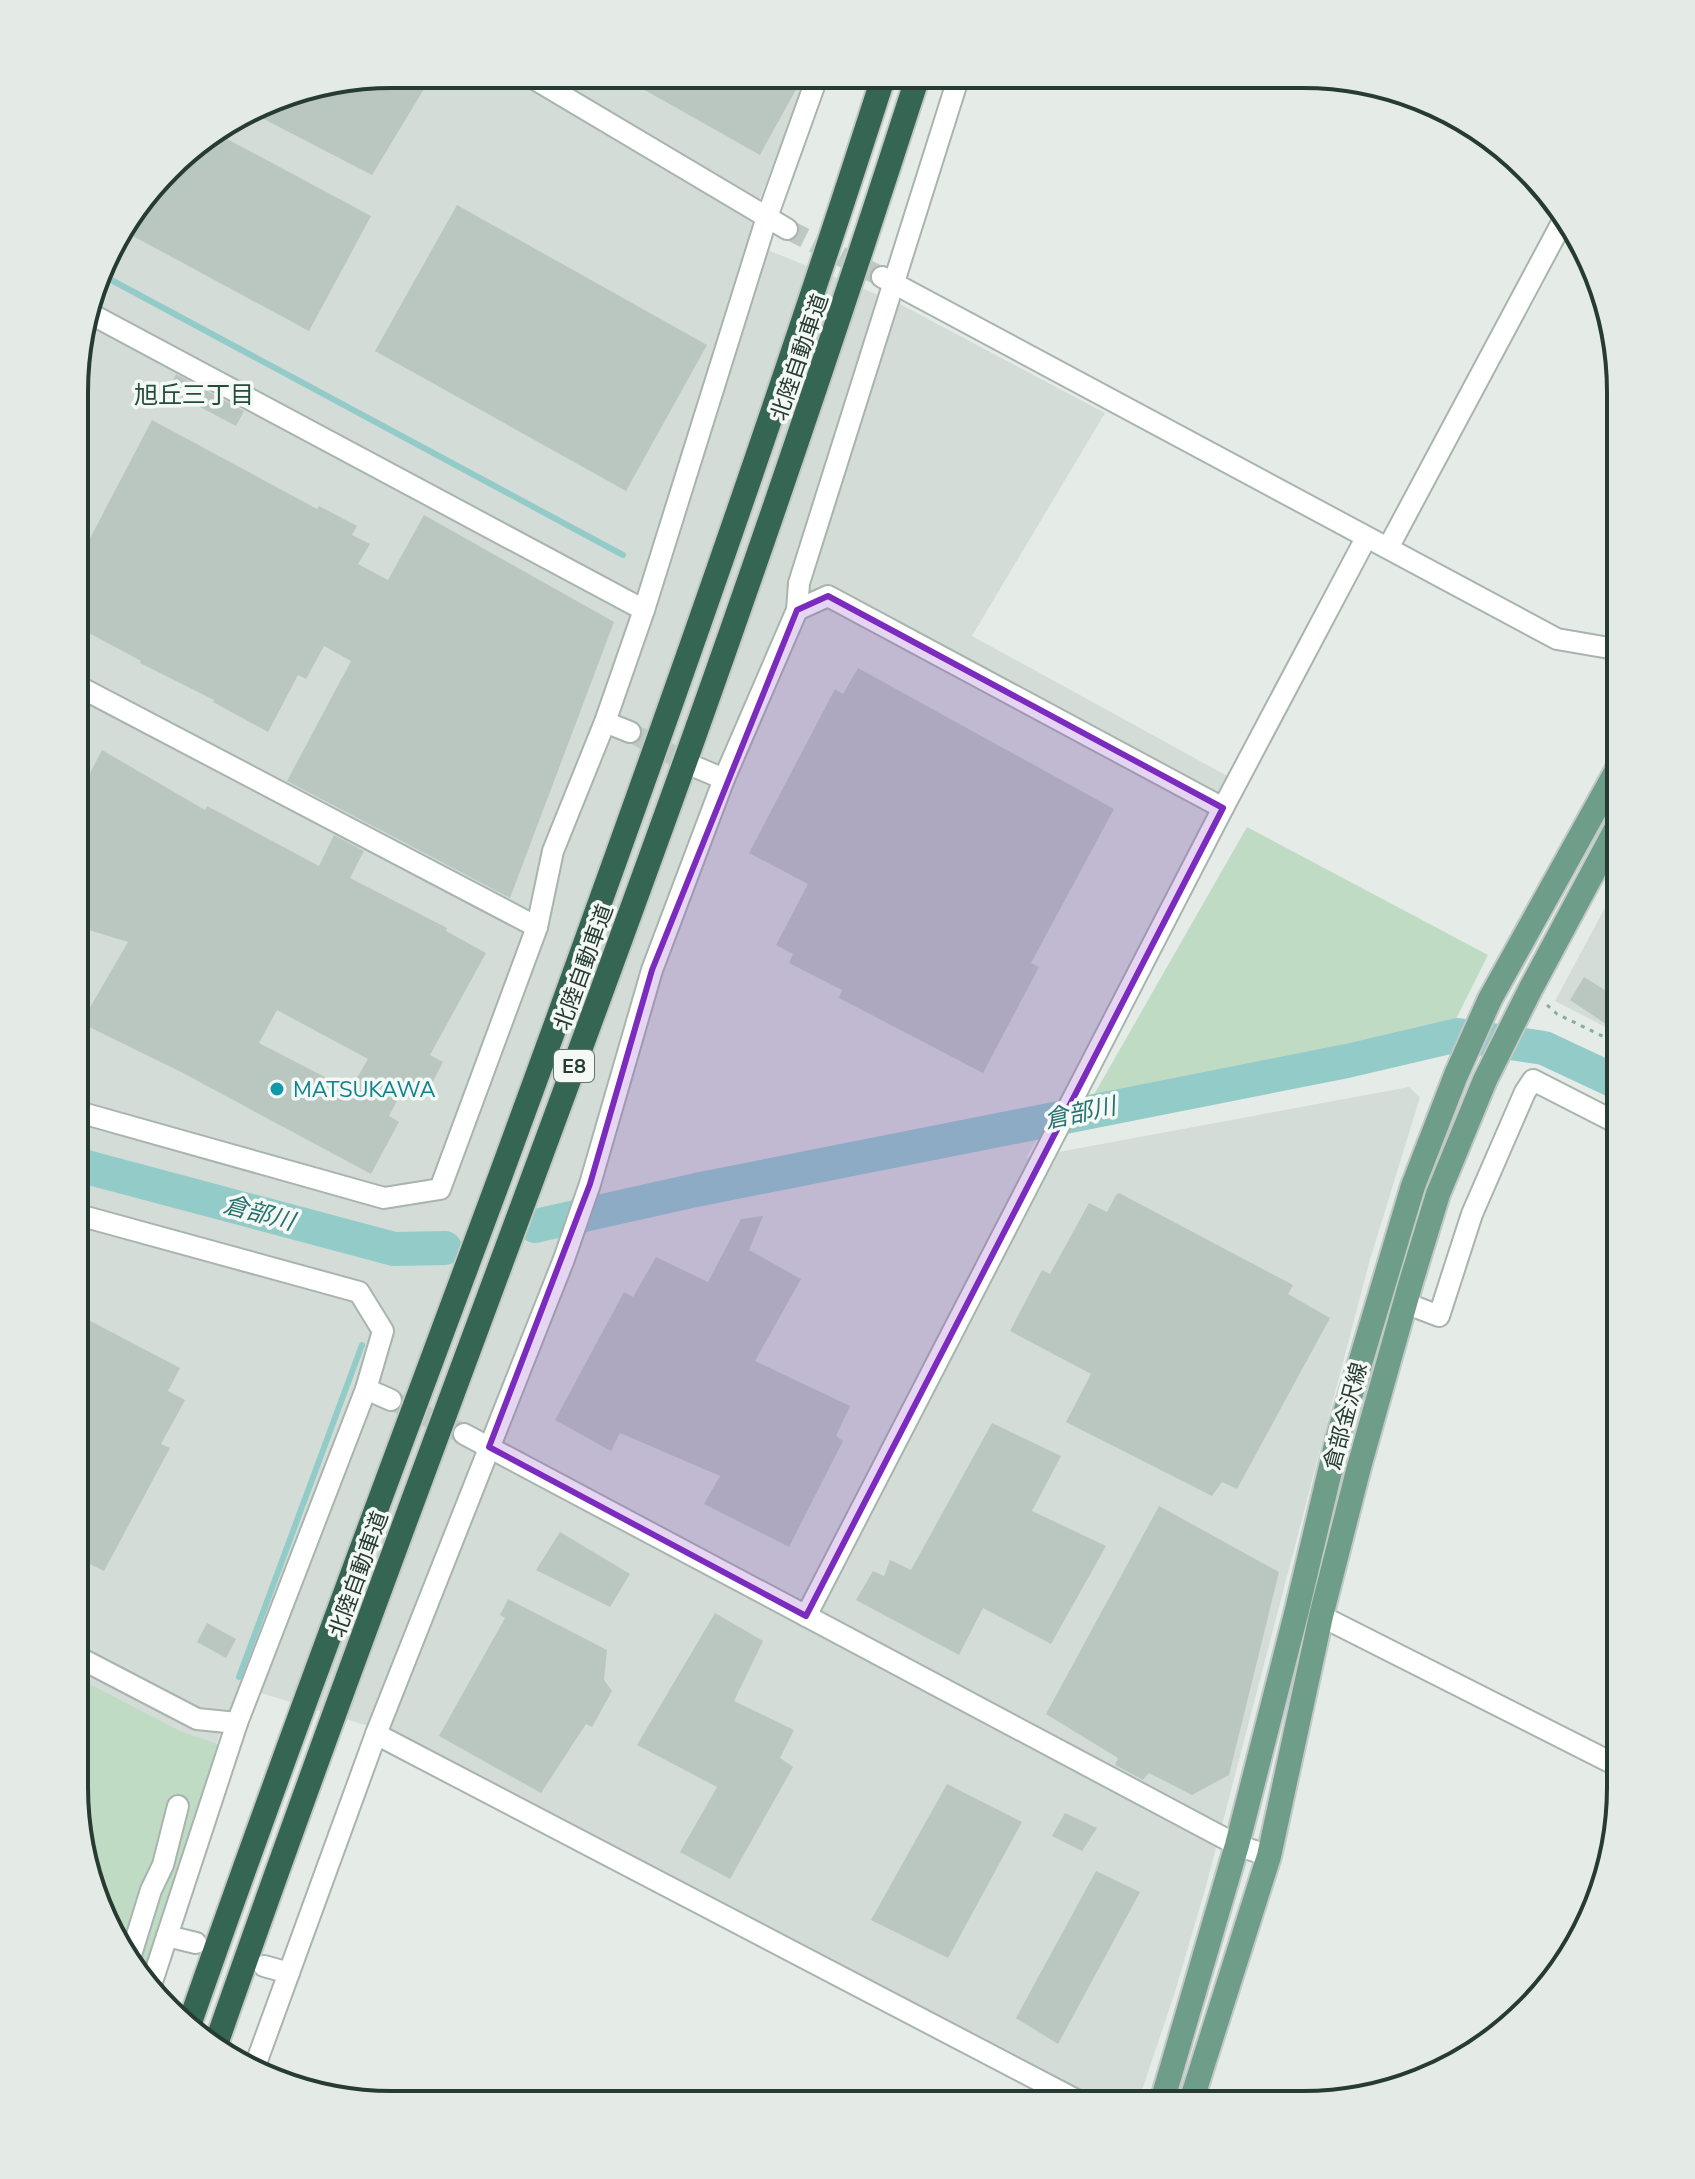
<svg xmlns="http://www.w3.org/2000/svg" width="1695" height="2179" viewBox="0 0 1695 2179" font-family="'Nunito Sans','Noto Sans JP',sans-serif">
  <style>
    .built { fill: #d3dcd6 }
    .green { fill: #c0dbc3 }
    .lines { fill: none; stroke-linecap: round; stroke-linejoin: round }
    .stream { stroke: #93cbc9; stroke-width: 6 }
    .river { stroke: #93cbc9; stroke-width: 34 }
    .building { fill: #bac7c0; fill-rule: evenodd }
    .minor-tunnel { stroke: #bfc9c4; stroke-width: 20; stroke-dasharray: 20 10; stroke-linecap: butt }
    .minor-casing { stroke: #a8b4ae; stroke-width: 24 }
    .major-casing { stroke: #c2c8c6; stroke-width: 28 }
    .highway-casing { stroke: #c2c8c6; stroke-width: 28 }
    .path { stroke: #89ac9b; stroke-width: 3; stroke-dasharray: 4 6; stroke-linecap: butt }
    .minor { stroke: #fff; stroke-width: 20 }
    .major { stroke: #6e9d89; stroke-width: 24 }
    .highway { stroke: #356553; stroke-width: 24 }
    .marked { fill: #7b2cbf; fill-opacity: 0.2; stroke: #7b2cbf; stroke-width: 6; stroke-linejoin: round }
    .culture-dot { fill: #0f9aa8; stroke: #f5f9f6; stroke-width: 3 }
    .labels { text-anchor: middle; stroke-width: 7; stroke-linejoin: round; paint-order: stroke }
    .shield { fill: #f5f9f6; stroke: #64756d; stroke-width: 2 }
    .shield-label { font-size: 20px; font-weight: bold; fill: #263c32 }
    .street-label { font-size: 22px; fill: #263c32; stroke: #f5f9f6 }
    .culture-label { font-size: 22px; fill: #0d838f; stroke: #f5f9f6; text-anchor: start }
    .neighbourhood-label { font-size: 24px; fill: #244c3b; stroke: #f5f9f6 }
    .water-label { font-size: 24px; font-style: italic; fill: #267271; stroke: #f5f9f6 }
    .rim { fill: none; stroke: #263c32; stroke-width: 4 }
  </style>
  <rect width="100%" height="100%" fill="#e5ece8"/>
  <g class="built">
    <path d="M392 74 809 75 755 211 758 246 898 303 1105 413 972 636 1231 778 1082 1063 1026 1158 1409 1087 1420 1097 1369 1263 1206 1886 1175 1992 1137 2105 1103 2104 717 1906 391 1733 239 1686 219 1736 138 1974 107 1928 74 1788 77 350 116 233 183 153 289 91Z"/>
    <path d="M1621 878V1035L1555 1001Z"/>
  </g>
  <g class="green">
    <path d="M1247 827 1488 955 1455 1021 1092 1098Z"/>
    <path d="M74 1676 180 1731 223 1746 141 1979 107 1928 74 1788Z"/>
  </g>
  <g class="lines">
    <g class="stream">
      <path d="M102 275 623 555"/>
      <path d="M239 1677 362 1345"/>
    </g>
    <g class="river">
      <path d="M75 1164 394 1249 445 1248"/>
      <path d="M535 1226 696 1190 1347 1061 1458 1035 1544 1048 1621 1084"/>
    </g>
  </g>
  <g class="building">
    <path d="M392 74H433L372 175 252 113 289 91Z"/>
    <path d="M618 75H758L768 81 772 75H804L760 155Z"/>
    <path d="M216 133 371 216 309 331 120 229 183 153Z"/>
    <path d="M457 205 707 345 626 491 375 351Z"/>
    <path d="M176 374 244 411 236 426 168 390Z"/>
    <path d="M152 420 317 509 319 506 357 526 352 535 370 544 358 564 388 580 424 515 614 622 510 898 287 781 351 661 324 646 306 679 298 675 268 732 213 702 214 700 140 663 141 661 76 626V565Z"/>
    <path d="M858 668 1114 809 1031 963 1039 967 983 1073 839 998 842 990 789 963 793 954 776 945 808 884 749 853 835 689 843 694Z"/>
    <path d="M102 750 205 810 207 806 319 866 334 835 364 851 350 878 447 928 446 931 486 953 430 1055 443 1062 428 1091 408 1080 389 1116 399 1122 371 1174 183 1073 81 1023 128 942 76 926V800ZM277 1010 368 1059 350 1090 259 1043Z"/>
    <path d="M1584 977 1621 1000V1034L1570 1000Z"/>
    <path d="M1119 1193 1293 1285 1288 1294 1330 1318 1237 1489 1222 1482 1212 1496 1066 1422 1091 1374 1010 1331 1042 1270 1050 1274 1089 1203 1107 1212 1116 1195Z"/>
    <path d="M763 1216 749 1250 801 1279 755 1361 850 1406 836 1436 843 1441 789 1547 704 1504 720 1476 620 1433 611 1451 555 1420 624 1292 633 1297 656 1257 708 1282 741 1219Z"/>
    <path d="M75 1313 180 1368 168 1391 185 1400 161 1444 170 1448 104 1571 74 1556Z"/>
    <path d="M992 1423 1061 1456 1032 1511 1106 1546 1051 1644 983 1608 959 1655 856 1600 873 1571 884 1576 890 1560 911 1570Z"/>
    <path d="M1159 1506 1279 1572 1229 1775 1192 1795 1149 1773 1143 1780 1115 1765 1118 1758 1046 1714Z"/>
    <path d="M560 1532 630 1574 610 1607 536 1570Z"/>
    <path d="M508 1599 607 1650 604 1680 612 1691 592 1727 586 1724 541 1793 439 1736 505 1618 500 1615Z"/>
    <path d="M715 1613 763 1641 734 1701 794 1730 780 1758 793 1767 730 1879 680 1852 717 1787 637 1745Z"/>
    <path d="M207 1623 236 1639 226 1658 197 1642Z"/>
    <path d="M947 1784 1022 1822 948 1958 871 1920Z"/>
    <path d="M1065 1813 1097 1828 1082 1851 1052 1836Z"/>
    <path d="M1096 1871 1140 1892 1058 2044 1016 2018Z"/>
  </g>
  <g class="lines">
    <g class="minor-tunnel">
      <path d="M787 229 882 277"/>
      <path d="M630 732 697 768"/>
      <path d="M391 1400 464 1434"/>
    </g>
    <g class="minor-casing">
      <g id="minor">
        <path d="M526 74 787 229"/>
        <path d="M882 277 1557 639 1621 650"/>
        <path d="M89 313 644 610"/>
        <path d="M1388 548 1565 217"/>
        <path d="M797 610 828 596 1223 808"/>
        <path d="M76 685 537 927"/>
        <path d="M605 722 630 732"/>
        <path d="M698 768 724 779"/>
        <path d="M75 1111 384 1198 440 1189 537 927 553 851 605 722 644 610 767 217 818 75"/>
        <path d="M75 1214 359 1292 383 1331 366 1389 237 1723 149 1991"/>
        <path d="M1405 1303 1439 1316 1472 1214 1525 1092 1533 1080 1621 1125"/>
        <path d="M366 1389 391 1400"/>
        <path d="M464 1434 1237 1845 1269 1856"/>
        <path d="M806 1616 1223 808 1366 538"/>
        <path d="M1321 1616 1620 1767"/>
        <path d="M74 1655 197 1719 237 1723"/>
        <path d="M376 1734 1084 2104"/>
        <path d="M167 1936 196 1943"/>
        <path d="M129 1961 151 1890 163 1865 178 1806"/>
        <path d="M264 1966 289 1973"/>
        <path d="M255 2066 376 1734 564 1259 590 1184 652 970 724 779 797 610 799 583 959 76"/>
      </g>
    </g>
    <g class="major-casing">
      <g id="major">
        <path d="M1161 2105 1237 1845 1297 1610 1338 1437 1413 1186 1456 1075 1490 999 1621 763"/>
        <path d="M1190 2105 1269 1856 1321 1616 1359 1467 1411 1282 1438 1194 1485 1080 1531 988 1621 820"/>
      </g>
    </g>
    <g class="highway-casing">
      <g id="highway">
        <path d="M188 2028C288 1742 395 1460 500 1177 634 812 765 446 884 75"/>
        <path d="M214 2050C368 1609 538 1174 695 734 773 516 847 296 918 76"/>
      </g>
    </g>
    <path class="path" d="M1547 1005 1557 1014 1621 1045"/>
    <use href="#minor" class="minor"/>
    <use href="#major" class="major"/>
    <use href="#highway" class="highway"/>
  </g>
  <path class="marked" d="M828 596 1223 808 806 1616 489 1447 590 1184 652 970 797 610Z"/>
  <circle class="culture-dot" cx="277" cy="1089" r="8"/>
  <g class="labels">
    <rect class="shield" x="554" y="1050" width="40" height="32" rx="6"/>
    <g class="shield-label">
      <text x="574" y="1073">E8</text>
    </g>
    <g class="street-label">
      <text transform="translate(799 357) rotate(-71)" y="8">北陸自動車道</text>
      <text transform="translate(583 967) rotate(-70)" y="8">北陸自動車道</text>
      <text transform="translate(1345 1416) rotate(-75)" y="8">倉部金沢線</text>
      <text transform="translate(358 1574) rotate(-70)" y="8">北陸自動車道</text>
    </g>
    <g class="culture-label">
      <text x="293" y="1097">MATSUKAWA</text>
    </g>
    <g class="neighbourhood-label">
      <text x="194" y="403">旭丘三丁目</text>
    </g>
    <g class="water-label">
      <text transform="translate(1080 1113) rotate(-12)" y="8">倉部川</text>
      <text transform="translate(259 1213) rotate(15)" y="8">倉部川</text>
    </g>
  </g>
  <path d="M0 0H1695V2179H0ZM392 88H1303A304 304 0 0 1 1607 392V1787A304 304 0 0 1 1303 2091H392A304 304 0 0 1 88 1787V392A304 304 0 0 1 392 88Z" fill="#e4eae6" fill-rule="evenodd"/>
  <path class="rim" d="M392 88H1303A304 304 0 0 1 1607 392V1787A304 304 0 0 1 1303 2091H392A304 304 0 0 1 88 1787V392A304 304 0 0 1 392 88Z"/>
</svg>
